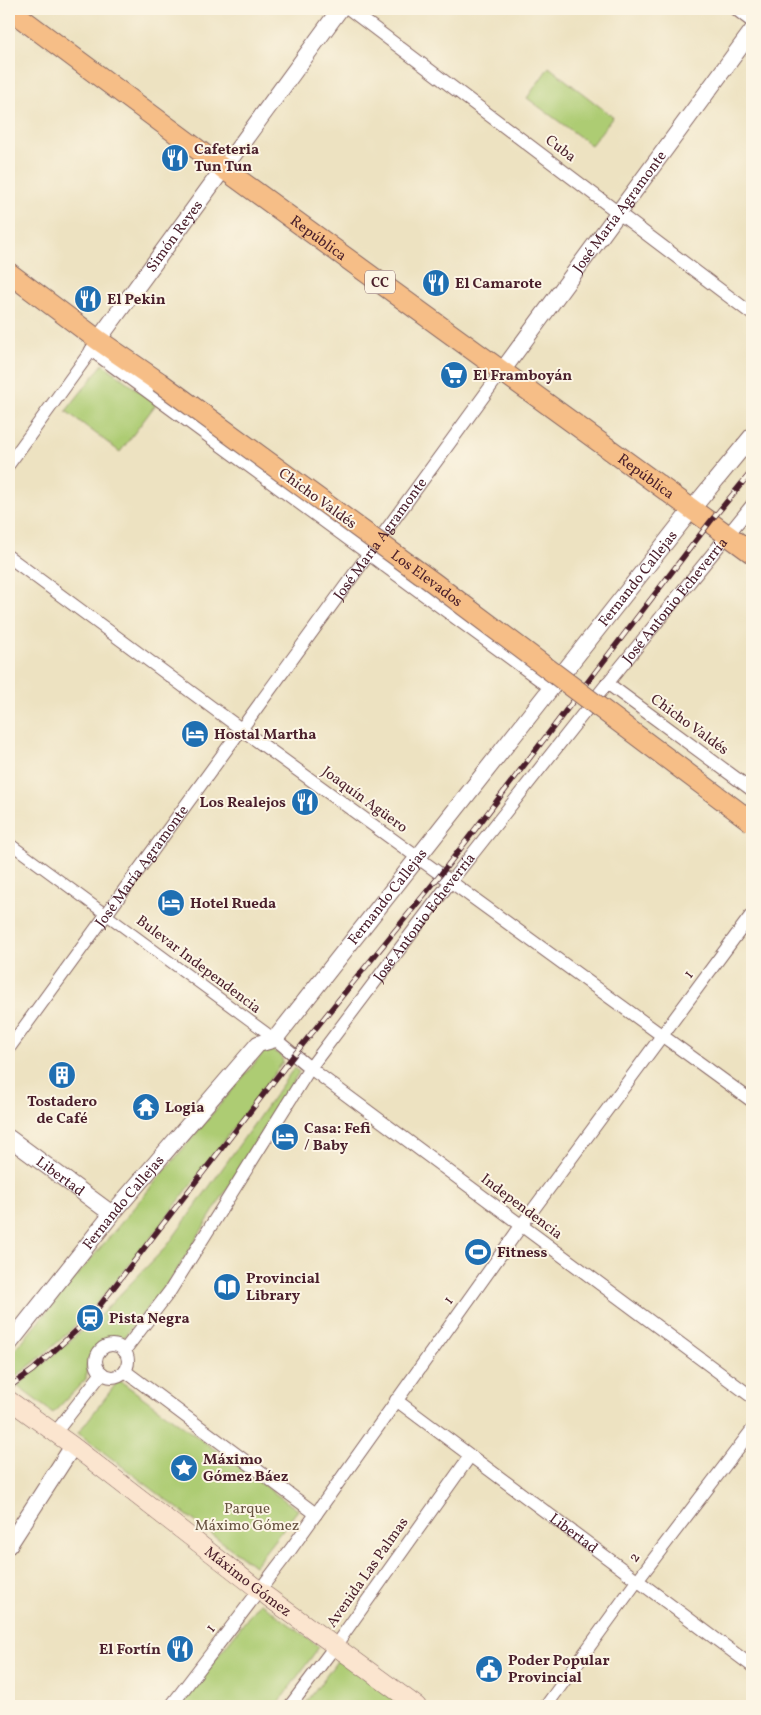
<svg xmlns="http://www.w3.org/2000/svg" width="761" height="1715" viewBox="0 0 761 1715" font-family="Vollkorn,serif">
  <style>
    .green { fill: #adcc73; stroke: #7c764f }
    .lines { fill: none; stroke-linecap: round; stroke-linejoin: round }
    .pedestrian-casing { stroke: #836360; stroke-width: 12 }
    .minor-casing { stroke: #836360; stroke-width: 14 }
    .tertiary-casing { stroke: #836360; stroke-width: 18 }
    .secondary-casing { stroke: #836360; stroke-width: 19 }
    .primary-casing { stroke: #836360; stroke-width: 22 }
    .pedestrian { stroke: #fff; stroke-width: 10 }
    .minor { stroke: #fff; stroke-width: 12 }
    .tertiary { stroke: #fff; stroke-width: 16 }
    .secondary { stroke: #fbe5cf; stroke-width: 18 }
    .primary { stroke: #f6be87; stroke-width: 20 }
    .rail-casing { stroke: #4a1f2b; stroke-width: 5.5 }
    .rail { stroke: #fcf5e5; stroke-width: 4; stroke-dasharray: 11; stroke-linecap: butt }
    .primary-bridge-casing { stroke: #836360; stroke-width: 22; stroke-linecap: butt }
    .primary-bridge { stroke: #f6be87; stroke-width: 20 }
    .labels { text-anchor: middle; stroke-width: 4; stroke-linejoin: round; paint-order: stroke }
    .shield { fill: #fcf5e5; stroke: #7f5f63; stroke-width: 1 }
    .shield-label { font-size: 14px; font-weight: bold; fill: #4a1f2b }
    .street-label { font-size: 15px; fill: #4a1f2b; stroke: #fcf5e5 }
    .poi-label { font-size: 15px; font-weight: bold; fill: #4a1f2b; stroke: #fcf5e5; text-anchor: start }
    .park-label { font-size: 15px; fill: #685341; stroke: #fcf5e5 }
  </style>
  <rect width="100%" height="100%" fill="#fcf5e5"/>
  <filter id="ink" filterUnits="userSpaceOnUse"><feTurbulence type="fractalNoise" baseFrequency=".02" numOctaves="2"/><feDisplacementMap in="SourceGraphic" scale="10" xChannelSelector="R" yChannelSelector="G"/><feConvolveMatrix kernelMatrix="1 2 1 2 8 2 1 2 1" color-interpolation-filters="sRGB"/></filter>
  <filter id="wash" filterUnits="userSpaceOnUse"><feTurbulence type="fractalNoise" baseFrequency=".0096" numOctaves="4" result="noise"/><feDisplacementMap in="SourceGraphic" scale="20" xChannelSelector="R" yChannelSelector="G"/><feGaussianBlur stdDeviation="1.12" result="paint"/><feColorMatrix in="noise" values="0 0 0 0 0 0 0 0 0 0 0 0 0 0 0 0 0 1.4 0 .05"/><feComposite in="paint" operator="in"/></filter>
  <g filter="url(#wash)">
    <rect width="100%" height="100%" fill="#ede2c1"/>
    <g class="green">
      <path d="M549 67 613 117 591 145 527 98Z"/>
      <path d="M103 364 156 404 120 452 66 411Z"/>
      <path d="M270 1050 281 1055 283 1062C251 1105 219 1147 187 1190 136 1258 80 1333 9 1381V1357L264 1052Z"/>
      <path d="M294 1068 299 1072 174 1275 123 1338 101 1341 87 1360 86 1379 53 1413 17 1386 101 1314 167 1246Z"/>
      <path d="M119 1380 298 1510 254 1566 78 1433Z"/>
      <path d="M260 1602 319 1647 276 1706H179Z"/>
      <path d="M340 1657 405 1706H304Z"/>
    </g>
  </g>
  <g filter="url(#ink)">
    <g class="lines">
      <g class="pedestrian-casing">
        <path id="pedestrian" d="M9 843 275 1039"/>
      </g>
      <g class="minor-casing">
        <g id="minor">
          <path d="M349 9 752 314"/>
          <path d="M91 350 551 688"/>
          <path d="M9 464 96 344"/>
          <path d="M9 557 241 729 752 1101"/>
          <path d="M607 683 752 790"/>
          <path d="M275 1039 310 1068 752 1397"/>
          <path id="s1" d="M9 1048 502 371"/>
          <circle cx="112" cy="1361" r="16"/>
          <path id="s2" d="M124 1351 170 1291 310 1068 451 881 602 690 752 505"/>
          <path d="M125 1371 316 1514"/>
          <path id="s3" d="M396 1400 752 1666"/>
          <path d="M55 1433 102 1373"/>
          <path d="M171 1706 291 1549 521 1226 752 914"/>
          <path d="M290 1706 335 1646 470 1456"/>
          <path d="M546 1706 637 1581 752 1430"/>
        </g>
      </g>
      <g class="tertiary-casing">
        <g id="tertiary">
          <path d="M739 9 752 19"/>
          <path id="s4" d="M98 340 340 9"/>
          <path id="s5" d="M502 371 752 31"/>
          <path id="s6" d="M9 1138 112 1214"/>
          <path id="s7" d="M9 1344 112 1214 258 1044 275 1039 692 509 752 436"/>
          <path d="M9 1545 73 1446"/>
        </g>
      </g>
      <g class="secondary-casing">
        <g id="secondary">
          <path id="s8" d="M9 1400 73 1446 268 1597 417 1706"/>
        </g>
      </g>
      <g class="primary-casing">
        <g id="primary">
          <path id="s9" d="M9 9 224 169 752 553"/>
          <path d="M9 273 98 340 159 382"/>
        </g>
      </g>
      <use href="#pedestrian" class="pedestrian"/>
      <use href="#minor" class="minor"/>
      <use href="#tertiary" class="tertiary"/>
      <use href="#secondary" class="secondary"/>
      <use href="#primary" class="primary"/>
      <g class="rail-casing">
        <path id="rail" d="M9 1387 33 1370 90 1318 294 1055 441 874 710 522 752 471"/>
      </g>
      <use href="#rail" class="rail"/>
      <g class="primary-bridge-casing">
        <g id="primary-bridge">
          <path id="s10" d="M159 382 434 583 752 822"/>
        </g>
      </g>
      <use href="#primary-bridge" class="primary-bridge"/>
    </g>
  </g>
  <defs>
    <g id="restaurant-disc" transform="scale(1.4375)"><circle r="9.5" fill="#1f6fb2" stroke="#fcf5e5"/><path d="M-5-6h1v4h1v-4h1v4h1v-4h1v5L-1.5 .5V6h-2V.5L-5-1ZM5-6V6H3V1.5H1.5Q1.5-4 5-6Z" fill="#fff"/></g>
    <g id="supermarket-disc" transform="scale(1.4375)"><circle r="9.5" fill="#1f6fb2" stroke="#fcf5e5"/><path d="M-6-5.5h2.5l.6 2H6L4.5 2H-2.5L-4.4-4H-6ZM-1.5 3.2a1.3 1.3 0 1 0 .1 0ZM3 3.2a1.3 1.3 0 1 0 .1 0Z" fill="#fff"/></g>
    <g id="hotel-disc" transform="scale(1.4375)"><circle r="9.5" fill="#1f6fb2" stroke="#fcf5e5"/><path d="M-6-4.5h1.5V1H6V5H4.5V3h-9V5H-6ZM-4 0a1.8 1.8 0 1 1 3.6 0ZM.5 0V-2.5h3Q6-2.5 6 0Z" fill="#fff"/></g>
    <g id="building-disc" transform="scale(1.4375)"><circle r="9.5" fill="#1f6fb2" stroke="#fcf5e5"/><path d="M-4-6H4V6H1V3H-1V6H-4ZM-2.5-4.3h1.7v1.8h-1.7ZM.8-4.3h1.7v1.8H.8ZM-2.5-1h1.7V.8h-1.7ZM.8-1h1.7V.8H.8Z" fill="#fff"/></g>
    <g id="temple-disc" transform="scale(1.4375)"><circle r="9.5" fill="#1f6fb2" stroke="#fcf5e5"/><path d="M0-6L5-2H3V0L6.5 2.5H4V6H1.5V3h-3V6H-4V2.5H-6.5L-3 0V-2H-5Z" fill="#fff"/></g>
    <g id="stadium-disc" transform="scale(1.4375)"><circle r="9.5" fill="#1f6fb2" stroke="#fcf5e5"/><path d="M0-5a6.5 5 0 1 0 0 10a6.5 5 0 1 0 0-10ZM-3.5-1.8h7v3.6h-7Z" fill="#fff"/></g>
    <g id="library-disc" transform="scale(1.4375)"><circle r="9.5" fill="#1f6fb2" stroke="#fcf5e5"/><path d="M-6-4Q-3-5.5-.7-3.5V5Q-3 3-6 4ZM6-4Q3-5.5 .7-3.5V5Q3 3 6 4Z" fill="#fff"/></g>
    <g id="station-disc" transform="scale(1.4375)"><circle r="9.5" fill="#1f6fb2" stroke="#fcf5e5"/><path d="M-3-6H3Q5-6 5-4V2Q5 4 3 4L4.5 6H3L1.5 4h-3L-3 6H-4.5L-3 4Q-5 4-5 2V-4Q-5-6-3-6ZM-3.5-4v3h7v-3ZM-3.5 1v1.5H-2V1ZM2 1v1.5H3.5V1Z" fill="#fff"/></g>
    <g id="sight-disc" transform="scale(1.4375)"><circle r="9.5" fill="#1f6fb2" stroke="#fcf5e5"/><path d="M0-6L1.8-2.2L6-1.7L2.9 1.2L3.7 5.4L0 3.3L-3.7 5.4L-2.9 1.2L-6-1.7L-1.8-2.2Z" fill="#fff"/></g>
    <g id="civic-disc" transform="scale(1.4375)"><circle r="9.5" fill="#1f6fb2" stroke="#fcf5e5"/><path d="M-.6-6.5H3V-4.5H.6V-3L4-1V1h2V6H-6V1h2V-1L-.6-3ZM-1.2 2.5V6h2.4V2.5Z" fill="#fff"/></g>
  </defs>
  <g fill-rule="evenodd">
    <use href="#restaurant-disc" x="175" y="158"/>
    <use href="#restaurant-disc" x="436" y="283"/>
    <use href="#restaurant-disc" x="88" y="299"/>
    <use href="#supermarket-disc" x="454" y="375"/>
    <use href="#hotel-disc" x="195" y="734"/>
    <use href="#restaurant-disc" x="305" y="802"/>
    <use href="#hotel-disc" x="171" y="903"/>
    <use href="#building-disc" x="62" y="1075"/>
    <use href="#temple-disc" x="146" y="1107"/>
    <use href="#hotel-disc" x="285" y="1137"/>
    <use href="#stadium-disc" x="478" y="1252"/>
    <use href="#library-disc" x="227" y="1287"/>
    <use href="#station-disc" x="90" y="1318"/>
    <use href="#sight-disc" x="184" y="1468"/>
    <use href="#restaurant-disc" x="180" y="1649"/>
    <use href="#civic-disc" x="489" y="1669"/>
  </g>
  <g class="labels">
    <rect class="shield" x="365" y="270.5" width="30" height="23" rx="4"/>
    <g class="shield-label">
      <text x="380" y="287">CC</text>
    </g>
    <g class="street-label">
      <text transform="translate(561 148) rotate(37)" y="5">Cuba</text>
      <text dy="5" stroke="none"><textPath href="#s5" startOffset="198">José María Agramonte</textPath></text>
      <text dy="5" stroke="none"><textPath href="#s4" startOffset="129">Simón Reyes</textPath></text>
      <text dy="5" stroke="none"><textPath href="#s9" startOffset="385">República</textPath></text>
      <text dy="5" stroke="none"><textPath href="#s9" startOffset="790">República</textPath></text>
      <text transform="translate(318 498) rotate(36)" y="5">Chicho Valdés</text>
      <text dy="5" stroke="none"><textPath href="#s1" startOffset="630">José María Agramonte</textPath></text>
      <text dy="5" stroke="none"><textPath href="#s10" startOffset="332">Los Elevados</textPath></text>
      <text dy="5" stroke="none"><textPath href="#s7" startOffset="994">Fernando Callejas</textPath></text>
      <text dy="5" stroke="none"><textPath href="#s2" startOffset="932">José Antonio Echeverría</textPath></text>
      <text transform="translate(690 724) rotate(36)" y="5">Chicho Valdés</text>
      <text transform="translate(365 799) rotate(36)" y="5">Joaquín Agüero</text>
      <text dy="5" stroke="none"><textPath href="#s1" startOffset="225">José María Agramonte</textPath></text>
      <text dy="5" stroke="none"><textPath href="#s7" startOffset="589">Fernando Callejas</textPath></text>
      <text dy="5" stroke="none"><textPath href="#s2" startOffset="528">José Antonio Echeverría</textPath></text>
      <text transform="translate(199 964) rotate(37)" y="5">Bulevar Independencia</text>
      <text transform="translate(688 974) rotate(-53)" y="5">1</text>
      <text dy="5" stroke="none"><textPath href="#s6" startOffset="64">Libertad</textPath></text>
      <text dy="5" stroke="none"><textPath href="#s7" startOffset="182">Fernando Callejas</textPath></text>
      <text transform="translate(522 1206) rotate(37)" y="5">Independencia</text>
      <text transform="translate(448 1300) rotate(-54)" y="5">1</text>
      <text dy="5" stroke="none"><textPath href="#s3" startOffset="222">Libertad</textPath></text>
      <text transform="translate(634 1557) rotate(-53)" y="5">2</text>
      <text transform="translate(367 1572) rotate(-55)" y="5">Avenida Las Palmas</text>
      <text dy="5" stroke="none"><textPath href="#s8" startOffset="300">Máximo Gómez</textPath></text>
      <text transform="translate(210 1628) rotate(-53)" y="5">1</text>
    </g>
    <g class="poi-label">
      <text x="194" y="154">Cafeteria<tspan x="194" dy="17">Tun Tun</tspan></text>
      <text x="455" y="288">El Camarote</text>
      <text x="107" y="304">El Pekin</text>
      <text x="473" y="380">El Framboyán</text>
      <text x="214" y="739">Hostal Martha</text>
      <text x="286" y="807" text-anchor="end">Los Realejos</text>
      <text x="190" y="908">Hotel Rueda</text>
      <text x="62" y="1106" text-anchor="middle">Tostadero<tspan x="62" dy="17">de Café</tspan></text>
      <text x="165" y="1112">Logia</text>
      <text x="304" y="1133">Casa: Fefi<tspan x="304" dy="17">/ Baby</tspan></text>
      <text x="497" y="1257">Fitness</text>
      <text x="246" y="1283">Provincial<tspan x="246" dy="17">Library</tspan></text>
      <text x="109" y="1323">Pista Negra</text>
      <text x="203" y="1464">Máximo<tspan x="203" dy="17">Gómez Báez</tspan></text>
      <text x="161" y="1654" text-anchor="end">El Fortín</text>
      <text x="508" y="1665">Poder Popular<tspan x="508" dy="17">Provincial</tspan></text>
    </g>
    <g class="park-label">
      <text x="247" y="1513">Parque<tspan x="247" dy="17">Máximo Gómez</tspan></text>
    </g>
  </g>
  <rect width="761" height="1715" fill="none" stroke="#fcf5e5" stroke-width="30"/>
</svg>
